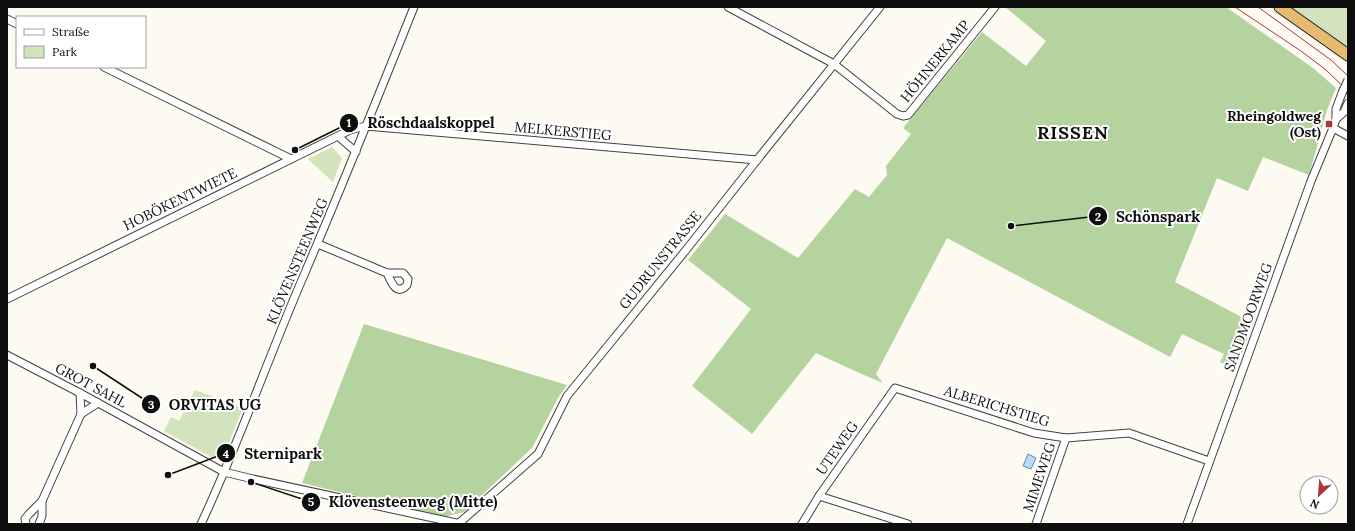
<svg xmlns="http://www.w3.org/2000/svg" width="1355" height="531" viewBox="0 0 1355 531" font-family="Lora,serif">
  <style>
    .green { fill: #d1e4be }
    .forest { fill: #b5d39f }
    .water { fill: #bbdaef; stroke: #4b8dbd }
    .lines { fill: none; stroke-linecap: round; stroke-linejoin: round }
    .minor-casing { stroke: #414141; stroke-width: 9 }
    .trunk-casing { stroke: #1f1f1f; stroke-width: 13 }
    .minor { stroke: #fff; stroke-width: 7 }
    .trunk { stroke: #e6ba70; stroke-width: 11 }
    .tram { stroke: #ae3639; stroke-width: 1 }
    .minor-bridge-casing { stroke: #414141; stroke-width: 9; stroke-linecap: butt }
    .minor-bridge { stroke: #fff; stroke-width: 7 }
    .poi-dot { fill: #ae3639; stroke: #fff; stroke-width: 1.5 }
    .labels { text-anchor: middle; stroke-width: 4; stroke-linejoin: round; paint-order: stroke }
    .street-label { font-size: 14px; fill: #0e0e0e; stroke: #fff }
    .poi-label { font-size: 14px; font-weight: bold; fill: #0e0e0e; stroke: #fff; text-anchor: end }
    .district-label { font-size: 18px; font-weight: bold; letter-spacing: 1px; fill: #0e0e0e; stroke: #fff }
    .leader { fill: none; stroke: #0e0e0e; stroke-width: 1.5 }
    .callout-dot { fill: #0e0e0e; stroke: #fff; stroke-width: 1.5 }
    .mark-label { font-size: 12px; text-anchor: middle; font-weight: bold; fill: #fff }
    .callout-label { font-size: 15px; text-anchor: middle; font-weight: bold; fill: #0e0e0e; stroke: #fff; stroke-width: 4; stroke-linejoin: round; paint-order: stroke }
  </style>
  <rect width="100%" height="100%" fill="#fdfbf1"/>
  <g class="green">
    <path d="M1287 7H1348V48L1343 47Z"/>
    <path d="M332 147 342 158 333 182 308 159Z"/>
    <path d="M195 390 243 408 225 452 213 458 164 431 171 417 179 421Z"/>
  </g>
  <g class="forest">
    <path d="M1005 7H1226L1313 68 1336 88 1327 110 1309 175 1263 157 1248 191 1217 178 1175 282 1253 323 1236 369 1220 362 1224 354 1182 334 1170 357 947 238 876 374 883 383 857 372 816 353 752 434 692 386 751 309 688 260 725 214 798 258 855 189 869 197 887 175 886 166 911 134 903 128 982 32 1026 66 1046 41Z"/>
    <path d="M364 324 567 385 558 398 532 448 464 512 444 517 302 483Z"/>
  </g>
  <path class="water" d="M1028 454 1036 458 1031 469 1023 466Z"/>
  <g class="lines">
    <g class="minor-casing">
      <g id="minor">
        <path d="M728 7 834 64 897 114 903 116 908 115 995 7"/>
        <path d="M7 19 17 24"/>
        <path d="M104 67 291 159"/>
        <path d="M1336 119 1344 112 1348 103"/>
        <path d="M1333 128 1348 136"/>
        <path d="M339 137 356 152"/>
        <path d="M318 244 387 273H403L408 279 407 285C396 297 391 281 387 273"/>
        <path d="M7 299 350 130 366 126 757 160"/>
        <path d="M7 355 80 393 224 472 253 479 461 524"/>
        <path d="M81 414 98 403"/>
        <path d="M819 496 908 524"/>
        <path d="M26 524 25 519 29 514 42 501 81 414 80 393"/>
        <path d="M39 524 42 516V501"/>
        <path d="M201 524C239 443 268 358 304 275 342 186 378 97 414 7"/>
        <path d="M458 524 538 454 567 396 686 250 757 160 880 7"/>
        <path d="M802 524 819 496 895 388 1034 433 1066 438 1129 433 1209 461"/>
        <path d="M1036 524 1066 438"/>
        <path d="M1187 524 1311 181 1333 128 1336 119V109L1342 93"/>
      </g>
    </g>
    <g class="trunk-casing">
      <path id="trunk" d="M1280 7 1348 55"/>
    </g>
    <use href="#minor" class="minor"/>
    <use href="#trunk" class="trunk"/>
    <g class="tram">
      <path d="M1235 7 1301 51 1326 70 1348 91"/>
      <path d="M1258 7 1331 60 1348 76"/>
    </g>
    <g class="minor-bridge-casing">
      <path id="minor-bridge" d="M1342 93 1348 80"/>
    </g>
    <use href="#minor-bridge" class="minor-bridge"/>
  </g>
  <rect class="poi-dot" x="1325" y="120" width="8" height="8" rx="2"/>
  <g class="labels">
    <g class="street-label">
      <text transform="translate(935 61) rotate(-51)" y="5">HÖHNERKAMP</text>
      <text transform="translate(563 131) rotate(5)" y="5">MELKERSTIEG</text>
      <text transform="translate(180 199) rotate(-26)" y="5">HOBÖKENTWIETE</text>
      <text transform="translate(660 260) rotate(-51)" y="5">GUDRUNSTRASSE</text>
      <text transform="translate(297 261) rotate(-67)" y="5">KLÖVENSTEENWEG</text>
      <text transform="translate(1248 317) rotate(-70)" y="5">SANDMOORWEG</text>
      <text transform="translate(91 385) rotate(28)" y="5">GROT SAHL</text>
      <text transform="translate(997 406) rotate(17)" y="5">ALBERICHSTIEG</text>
      <text transform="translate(837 448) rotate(-55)" y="5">UTEWEG</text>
      <text transform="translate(1039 477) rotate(-71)" y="5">MIMEWEG</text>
    </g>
    <g class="poi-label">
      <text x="1321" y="121">Rheingoldweg<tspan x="1321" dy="16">(Ost)</tspan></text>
    </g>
    <g class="district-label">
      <text x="1073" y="139">RISSEN</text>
    </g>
  </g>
  <path class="leader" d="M295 150L349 123M1011 226L1098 216M93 366L151 404M168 475L226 453M251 482L311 502"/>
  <g class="callout-dot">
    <circle cx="295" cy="150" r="4"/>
    <circle cx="1011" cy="226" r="4"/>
    <circle cx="93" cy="366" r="4"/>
    <circle cx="168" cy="475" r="4"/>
    <circle cx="251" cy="482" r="4"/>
    <circle cx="349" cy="123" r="10"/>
    <circle cx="1098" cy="216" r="10"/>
    <circle cx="151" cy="404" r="10"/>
    <circle cx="226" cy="453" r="10"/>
    <circle cx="311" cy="502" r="10"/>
  </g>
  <g class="mark-label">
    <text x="349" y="127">1</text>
    <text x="1098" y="221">2</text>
    <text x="151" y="409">3</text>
    <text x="226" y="458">4</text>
    <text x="311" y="506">5</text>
  </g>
  <g class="callout-label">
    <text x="431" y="128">Röschdaalskoppel</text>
    <text x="1158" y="222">Schönspark</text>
    <text x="215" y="410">ORVITAS UG</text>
    <text x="283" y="459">Sternipark</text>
    <text x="413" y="507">Klövensteenweg (Mitte)</text>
  </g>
  <rect width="1355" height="531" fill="none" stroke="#0e0e0e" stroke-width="16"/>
  <rect x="16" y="16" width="130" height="52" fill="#ffffff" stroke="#9f9f9f"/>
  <rect x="24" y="29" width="20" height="6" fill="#ffffff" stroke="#9f9f9f"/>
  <text x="52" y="36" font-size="12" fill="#0e0e0e">Straße</text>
  <rect x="24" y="46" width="20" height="12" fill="#d1e4be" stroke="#9f9f9f"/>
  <text x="52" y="56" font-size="12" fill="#0e0e0e">Park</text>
  <g transform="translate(1319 495) rotate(206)"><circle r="19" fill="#ffffff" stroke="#9f9f9f"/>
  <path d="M0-3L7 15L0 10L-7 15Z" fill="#ae3639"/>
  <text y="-6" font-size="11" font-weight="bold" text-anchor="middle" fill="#0e0e0e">N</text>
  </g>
</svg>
